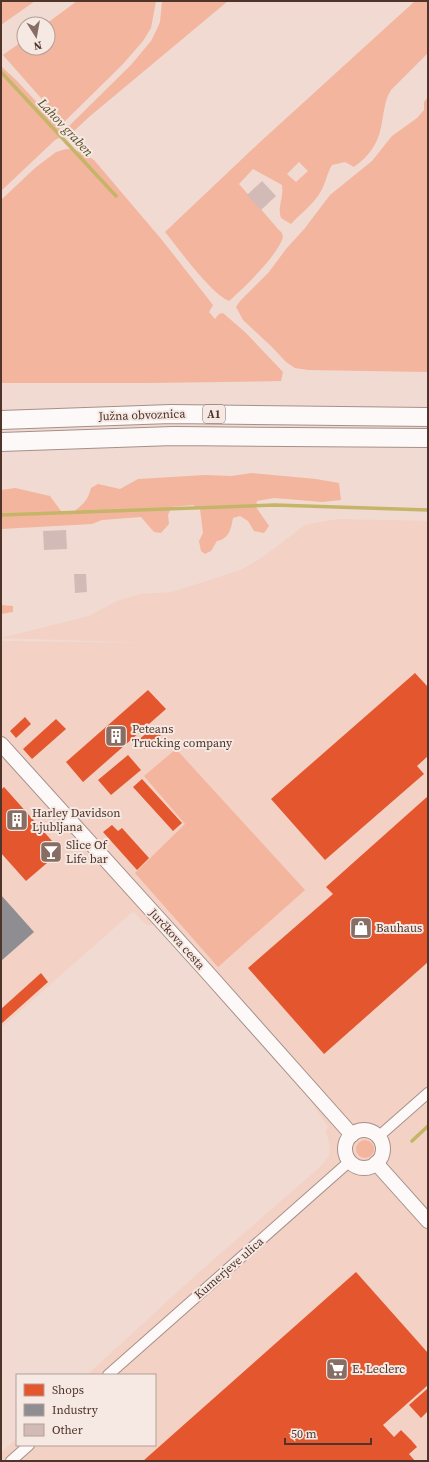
<svg xmlns="http://www.w3.org/2000/svg" width="429" height="1462" viewBox="0 0 429 1462" font-family="'Source Serif 4',serif">
  <style>
    .built { fill: #f3d1c4 }
    .green { fill: #f3b59d; fill-rule: evenodd }
    .shops { fill: #e4572e }
    .industry { fill: #8d8d92 }
    .lines { fill: none; stroke-linecap: round; stroke-linejoin: round }
    .stream { stroke: #c5b568; stroke-width: 3.5 }
    .building { fill: #d2bbb6 }
    .street-casing { stroke: #a59089; stroke-width: 12 }
    .secondary-casing { stroke: #a59089; stroke-width: 16 }
    .highway-casing { stroke: #a59089; stroke-width: 20 }
    .street { stroke: #fdf9f8; stroke-width: 10 }
    .secondary { stroke: #fdf9f8; stroke-width: 14 }
    .highway { stroke: #fdf9f8; stroke-width: 18 }
    .labels { text-anchor: middle; stroke-width: 4; stroke-linejoin: round; paint-order: stroke }
    .shield { fill: #f6e8e3; stroke: #806a61; stroke-width: 1 }
    .shield-label { font-size: 11px; font-weight: bold; fill: #4e3429 }
    .street-label { font-size: 12px; fill: #4e3429; stroke: #f6e8e3 }
    .poi-label { font-size: 12px; fill: #4e3429; stroke: #f6e8e3; text-anchor: start }
    .water-label { font-size: 13px; font-style: italic; fill: #575126; stroke: #f6e8e3 }
  </style>
  <rect width="100%" height="100%" fill="#f0dad2"/>
  <path class="built" d="M338 519 428 521V1461H1V1453L17 1438V1445H155V1375H87L197 1274 320 1167 329 1156 330 1146 326 1131 328 1127 311 1101 155 925H146L134 912 131 913 1 1028V641L155 643 1 638 89 616 117 601 141 594 172 592 241 570 263 557 305 525Z"/>
  <g class="green">
    <path d="M1 1H35L1 25Z"/>
    <path d="M77 1H156L151 28 143 41 122 65 63 123 3 55 24 40V48H48V24H46Z"/>
    <path d="M162 1H228L89 117 73 132 68 127 131 65 151 41 157 29 160 22Z"/>
    <path d="M415 1H428V53L391 90C384 101 384 114 381 127 378 144 368 157 354 167L345 162 332 165C327 173 326 182 321 191 314 204 301 213 291 224L281 218C277 206 284 199 282 185L253 169 239 184 278 229 282 233 283 237C278 255 244 288 229 301 210 293 180 250 165 232L259 143ZM299 162 308 171 296 182 287 174Z"/>
    <path d="M1 66 17 81 60 127 59 138 55 140 1 191Z"/>
    <path d="M428 97V372L308 370 295 368 286 362 272 347 243 320 236 307 240 301 269 272 286 249 305 228 330 195 372 161 392 136 417 118 424 110V102Z"/>
    <path d="M66 149C78 149 84 154 94 160L162 240 213 305 209 312 215 319 219 314 223 313 246 333 283 372 281 381 148 383H1V200L35 168 56 152Z"/>
    <path d="M252 473 316 479 339 483 341 500 322 502 274 498 257 501 256 507 269 526 264 533 254 531 248 521 240 516 233 518C231 529 229 539 217 541L211 551 205 554 201 551 199 541 203 533 200 509 193 505 171 507 168 515 169 524 161 533 154 532 141 517 102 520 92 524 1 529V490L15 488 50 496 61 511 73 512C83 505 88 500 91 488L98 484 120 489 138 479 205 475 231 476Z"/>
    <path d="M1 605 13 606V612L1 614Z"/>
    <path d="M176 749 305 890 218 967 135 873 185 824 144 776Z"/>
    <circle cx="365" cy="1149" r="9"/>
  </g>
  <g class="shops">
    <path d="M415 673 428 687V756L417 766 424 774 325 860 271 799Z"/>
    <path d="M148 690 166 709 83 782 66 762Z"/>
    <path d="M25 717 31 724 16 738 10 731Z"/>
    <path d="M56 719 66 729 32 759 23 749Z"/>
    <path d="M154 727 161 735 144 749 137 741Z"/>
    <path d="M128 755 141 770 111 795 98 780Z"/>
    <path d="M142 779 182 823 173 831 133 787Z"/>
    <path d="M4 787 61 851 26 881 1 853V790Z"/>
    <path d="M428 796V962L324 1054 248 968 333 894 326 887Z"/>
    <path d="M112 825 118 831 122 828 149 858 137 870 103 832Z"/>
    <path d="M41 973 48 982 1 1024V1009Z"/>
    <path d="M356 1272 428 1353V1385L383 1425 394 1437 401 1430 411 1440 417 1447 409 1454 415 1461H143Z"/>
    <path d="M427 1389 428 1411 421 1418 409 1405Z"/>
  </g>
  <path class="industry" d="M1 895 34 932 1 961Z"/>
  <g class="lines">
    <g class="stream">
      <path d="M1 72 116 196"/>
      <path d="M1 515 275 505 428 510"/>
      <path d="M412 1141 428 1126"/>
    </g>
  </g>
  <g class="building">
    <path d="M262 181 276 196 261 210 247 195Z"/>
    <path d="M66 530 67 549 44 550 43 531Z"/>
    <path d="M74 574H86L87 592 75 593Z"/>
  </g>
  <g class="lines">
    <g class="street-casing">
      <g id="street">
        <path d="M378 1137 428 1093"/>
        <path d="M108 1375 350 1161"/>
        <path d="M11 1461 29 1445"/>
      </g>
    </g>
    <g class="secondary-casing">
      <g id="secondary">
        <path d="M1 744 207 972 352 1135"/>
        <circle cx="364" cy="1149" r="19"/>
        <path d="M376 1163 428 1221"/>
      </g>
    </g>
    <g class="highway-casing">
      <g id="highway">
        <path d="M1 420 171 414 428 417"/>
        <path d="M1 442 173 436 428 438"/>
      </g>
    </g>
    <use href="#street" class="street"/>
    <use href="#secondary" class="secondary"/>
    <use href="#highway" class="highway"/>
  </g>
  <defs>
    <g id="building-square" transform="scale(1.15)"><rect x="-9" y="-9" width="18" height="18" rx="4" fill="#876e64" stroke="#f6e8e3"/><path d="M-4-6H4V6H1V3H-1V6H-4ZM-2.5-4.3h1.7v1.8h-1.7ZM.8-4.3h1.7v1.8H.8ZM-2.5-1h1.7V.8h-1.7ZM.8-1h1.7V.8H.8Z" fill="#fff"/></g>
    <g id="bar-square" transform="scale(1.15)"><rect x="-9" y="-9" width="18" height="18" rx="4" fill="#876e64" stroke="#f6e8e3"/><path d="M-6-5H6L.8 .8V4.5H3.5V6h-7V4.5H-.8V.8Z" fill="#fff"/></g>
    <g id="shop-square" transform="scale(1.15)"><rect x="-9" y="-9" width="18" height="18" rx="4" fill="#876e64" stroke="#f6e8e3"/><path d="M-5-2.5h2.3a2.7 3.5 0 0 1 5.4 0H5L5.5 6h-11ZM-1.5-2.5h3a1.5 2.3 0 0 0-3 0Z" fill="#fff"/></g>
    <g id="supermarket-square" transform="scale(1.15)"><rect x="-9" y="-9" width="18" height="18" rx="4" fill="#876e64" stroke="#f6e8e3"/><path d="M-6-5.5h2.5l.6 2H6L4.5 2H-2.5L-4.4-4H-6ZM-1.5 3.2a1.3 1.3 0 1 0 .1 0ZM3 3.2a1.3 1.3 0 1 0 .1 0Z" fill="#fff"/></g>
  </defs>
  <g fill-rule="evenodd">
    <use href="#building-square" x="116" y="736"/>
    <use href="#building-square" x="17" y="820"/>
    <use href="#bar-square" x="51" y="852"/>
    <use href="#shop-square" x="361" y="928"/>
    <use href="#supermarket-square" x="337" y="1369"/>
  </g>
  <g class="labels">
    <rect class="shield" x="203" y="405" width="22" height="18" rx="3"/>
    <g class="shield-label">
      <text x="214" y="418">A1</text>
    </g>
    <g class="street-label">
      <text transform="translate(142 415) rotate(-2)" y="4">Južna obvoznica</text>
      <text transform="translate(177 939) rotate(48)" y="4">Jurčkova cesta</text>
      <text transform="translate(229 1268) rotate(-41)" y="4">Kumerjeve ulica</text>
    </g>
    <g class="poi-label">
      <text x="132" y="733">Peteans<tspan x="132" dy="14">Trucking company</tspan></text>
      <text x="32" y="817">Harley Davidson<tspan x="32" dy="14">Ljubljana</tspan></text>
      <text x="66" y="849">Slice Of<tspan x="66" dy="14">Life bar</tspan></text>
      <text x="376" y="932">Bauhaus</text>
      <text x="352" y="1373">E. Leclerc</text>
    </g>
    <g class="water-label">
      <text transform="translate(66 127) rotate(47)" y="5">Lahov graben</text>
    </g>
  </g>
  <rect width="429" height="1462" fill="none" stroke="#4e3429" stroke-width="4"/>
  <rect x="16" y="1374" width="140" height="72" fill="#f6e8e3" stroke="#b3a099"/>
  <rect x="24" y="1384" width="20" height="12" fill="#e4572e" stroke="#b3a099"/>
  <text x="52" y="1394" font-size="12" fill="#4e3429">Shops</text>
  <rect x="24" y="1404" width="20" height="12" fill="#8d8d92" stroke="#b3a099"/>
  <text x="52" y="1414" font-size="12" fill="#4e3429">Industry</text>
  <rect x="24" y="1424" width="20" height="12" fill="#d2bbb6" stroke="#b3a099"/>
  <text x="52" y="1434" font-size="12" fill="#4e3429">Other</text>
  <g transform="translate(36 36) rotate(169)"><circle r="19" fill="#f6e8e3" stroke="#b3a099"/>
  <path d="M0-3L7 15L0 10L-7 15Z" fill="#876e64"/>
  <text y="-6" font-size="11" font-weight="bold" text-anchor="middle" fill="#4e3429">N</text>
  </g>
  <path d="M285 1438v6h86v-6" fill="none" stroke="#4e3429" stroke-width="2"/>
  <text x="291" y="1438" font-size="12" fill="#4e3429" stroke="#f6e8e3" stroke-width="3" paint-order="stroke">50 m</text>
</svg>
